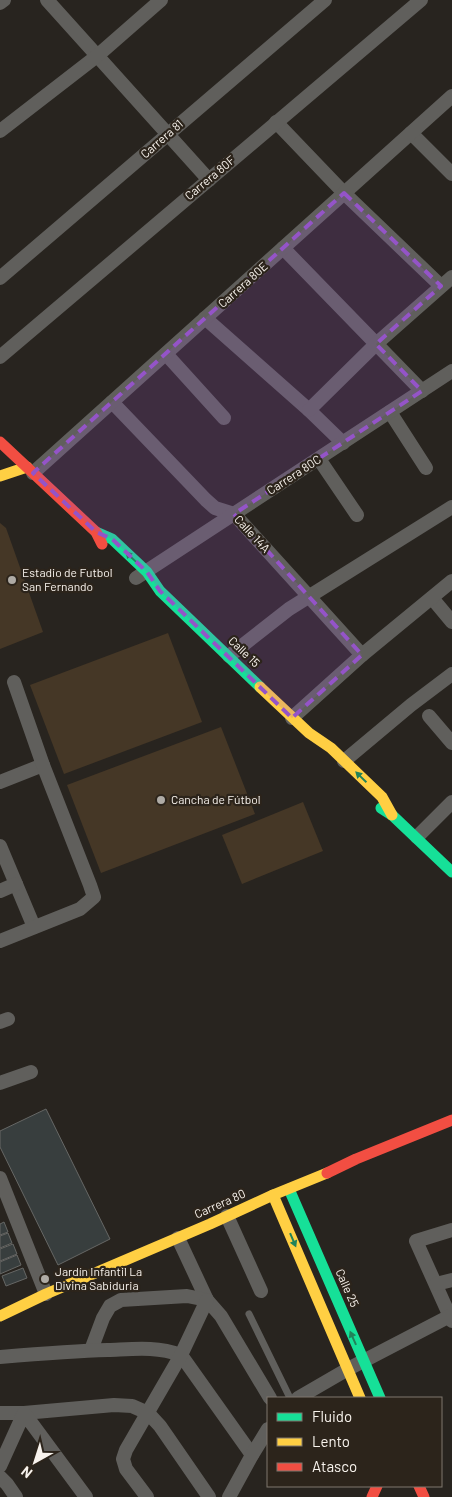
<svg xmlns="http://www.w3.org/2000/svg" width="452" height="1497" viewBox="0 0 452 1497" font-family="Barlow,sans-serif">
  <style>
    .green { fill: #453726 }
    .building { fill: #383e3e; stroke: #666765 }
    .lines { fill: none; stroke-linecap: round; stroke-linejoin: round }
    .lane { stroke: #605f5c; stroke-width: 7 }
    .street { stroke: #605f5c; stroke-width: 14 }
    .fast { stroke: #16e098; stroke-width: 11 }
    .slow { stroke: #ffcf43; stroke-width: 11 }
    .jam { stroke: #f24e42; stroke-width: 11 }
    .oneway { fill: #21825a }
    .marked { fill: #9454c8; fill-opacity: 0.2; stroke: #9454c8; stroke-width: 4; stroke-dasharray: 10 6; stroke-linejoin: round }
    .poi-dot { fill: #afaba5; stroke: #2c241b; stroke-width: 2 }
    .labels { text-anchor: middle; stroke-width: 4.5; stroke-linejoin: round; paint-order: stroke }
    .street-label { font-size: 12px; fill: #f8f3ed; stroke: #2c241b }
    .poi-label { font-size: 12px; fill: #f8f3ed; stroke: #2c241b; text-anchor: start }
  </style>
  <rect width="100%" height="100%" fill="#28241f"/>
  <g class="green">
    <path d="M0 523 6 528 43 632 0 649Z"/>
    <path d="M168 633 202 722 64 774 30 685Z"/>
    <path d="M221 727 255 814 101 873 67 785Z"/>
    <path d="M303 802 323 851 242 884 222 835Z"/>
  </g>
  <g class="building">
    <path d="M46 1109 110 1239 58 1265 0 1147V1131Z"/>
    <path d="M4 1222 8 1232 0 1235V1224Z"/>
    <path d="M8 1233 12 1243 0 1248V1236Z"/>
    <path d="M13 1244 17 1254 0 1261V1249Z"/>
    <path d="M17 1255 21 1265 0 1274V1262Z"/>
    <path d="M23 1268 27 1278 6 1286 2 1276Z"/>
  </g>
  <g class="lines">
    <path class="lane" d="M249 1314 290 1398"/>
    <g class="street">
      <path d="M47 0 209 180"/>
      <path d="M0 3 4 0"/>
      <path d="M276 122 344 193 441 286"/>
      <path d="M0 131 97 56 161 0"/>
      <path d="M411 133 452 174"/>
      <path d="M283 248 422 391"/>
      <path d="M0 278 325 0"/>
      <path d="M205 318 309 410 343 443"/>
      <path d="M166 354 224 418"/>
      <path d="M0 357 421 0"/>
      <path d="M112 402 206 500 215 508 234 514 362 655"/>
      <path d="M309 410 376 344 452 277"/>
      <path d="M390 412 426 468"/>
      <path d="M319 459 357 515"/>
      <path d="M33 473 452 96"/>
      <path d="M136 578 452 371"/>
      <path d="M432 598 452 622"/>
      <path d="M229 656 289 609 452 507"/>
      <path d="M429 716 452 743"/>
      <path d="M292 718 362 655 452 581"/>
      <path d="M344 761 411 705 452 674"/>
      <path d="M0 782 43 765"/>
      <path d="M417 837 452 802"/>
      <path d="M0 846 34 927"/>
      <path d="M0 891 16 884"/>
      <path d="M0 941 80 909 94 897 90 885 43 765 14 682"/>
      <path d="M0 1022 8 1019"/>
      <path d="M0 1083 31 1072"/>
      <path d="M0 1178 46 1294"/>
      <path d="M227 1216 261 1291"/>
      <path d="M452 1230 416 1241 452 1321"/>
      <path d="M178 1238 207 1300 221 1316 270 1398"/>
      <path d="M436 1284 452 1280"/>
      <path d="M91 1350 103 1318 110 1306 121 1300 187 1296 207 1300"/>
      <path d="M0 1357C36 1354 72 1351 108 1350 134 1349 156 1346 181 1355L252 1455"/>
      <path d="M298 1398 348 1369 450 1316"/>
      <path d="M0 1413H24L114 1405 132 1406 148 1413 160 1426 209 1497"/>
      <path d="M0 1466 24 1413 86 1497"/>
      <path d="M0 1477 7 1484 16 1497"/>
      <path d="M147 1497 126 1469 123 1459 126 1450 181 1355 207 1300"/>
      <path d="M229 1497 252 1455 268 1429"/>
    </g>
    <g class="fast">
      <path d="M96 532 112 539 147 572 160 591 260 687"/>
      <path d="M381 808 392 815 452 872"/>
      <path d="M289 1189 380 1398"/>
    </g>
    <g class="slow">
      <path d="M0 476 27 467"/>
      <path d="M260 687 309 733 331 748 382 797 392 815"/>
      <path d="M273 1195 360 1398"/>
      <path d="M0 1316 46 1294 210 1224 273 1195 327 1173"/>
    </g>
    <g class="jam">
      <path d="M0 442 96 532 102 544"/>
      <path d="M327 1173 356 1159 452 1120"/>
      <path d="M419 1486 424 1497"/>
      <path d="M372 1497 377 1486"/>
    </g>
  </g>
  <defs><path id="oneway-solid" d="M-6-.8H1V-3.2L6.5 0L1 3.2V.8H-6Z" transform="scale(1.25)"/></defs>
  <g class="oneway">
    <use href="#oneway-solid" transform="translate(131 557) rotate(-137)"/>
    <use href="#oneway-solid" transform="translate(361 777) rotate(-136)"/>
    <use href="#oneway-solid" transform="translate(293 1240) rotate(67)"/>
    <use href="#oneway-solid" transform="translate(353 1338) rotate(-114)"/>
  </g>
  <path class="marked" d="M344 193 441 286 376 344 422 391 234 514 362 655 292 718 160 591 147 572 112 539 96 532 33 473Z"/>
  <g class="poi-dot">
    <circle cx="12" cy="580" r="5"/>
    <circle cx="161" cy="800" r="5"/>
    <circle cx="45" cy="1279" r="5"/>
  </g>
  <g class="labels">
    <g class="street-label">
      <text transform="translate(162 139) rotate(-41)" y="4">Carrera 81</text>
      <text transform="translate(210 178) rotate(-40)" y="4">Carrera 80F</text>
      <text transform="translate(243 285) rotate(-42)" y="4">Carrera 80E</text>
      <text transform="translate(294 475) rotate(-33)" y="4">Carrera 80C</text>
      <text transform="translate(252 534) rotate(47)" y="4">Calle 14A</text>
      <text transform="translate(244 652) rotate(44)" y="4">Calle 15</text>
      <text transform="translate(220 1204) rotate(-24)" y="4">Carrera 80</text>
      <text transform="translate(347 1288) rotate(66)" y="4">Calle 25</text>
    </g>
    <g class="poi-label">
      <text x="22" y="577">Estadio de Futbol<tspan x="22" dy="14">San Fernando</tspan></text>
      <text x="171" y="804">Cancha de Fútbol</text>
      <text x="55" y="1276">Jardín Infantil La<tspan x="55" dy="14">Divina Sabiduria</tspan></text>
    </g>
  </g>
  <rect x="267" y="1397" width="175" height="90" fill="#2c241b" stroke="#7e776f"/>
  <rect x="277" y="1413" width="25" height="8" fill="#16e098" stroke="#7e776f"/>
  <text x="312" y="1422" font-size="15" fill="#f8f3ed">Fluido</text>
  <rect x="277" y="1438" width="25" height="8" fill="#ffcf43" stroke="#7e776f"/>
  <text x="312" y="1447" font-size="15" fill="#f8f3ed">Lento</text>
  <rect x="277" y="1463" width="25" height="8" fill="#f24e42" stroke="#7e776f"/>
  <text x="312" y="1472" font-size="15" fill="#f8f3ed">Atasco</text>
  <g transform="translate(35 1462) rotate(219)" stroke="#2c241b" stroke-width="4" paint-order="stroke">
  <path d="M0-4L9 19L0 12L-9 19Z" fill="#f8f3ed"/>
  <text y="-8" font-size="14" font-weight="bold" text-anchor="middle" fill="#f8f3ed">N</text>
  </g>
</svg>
